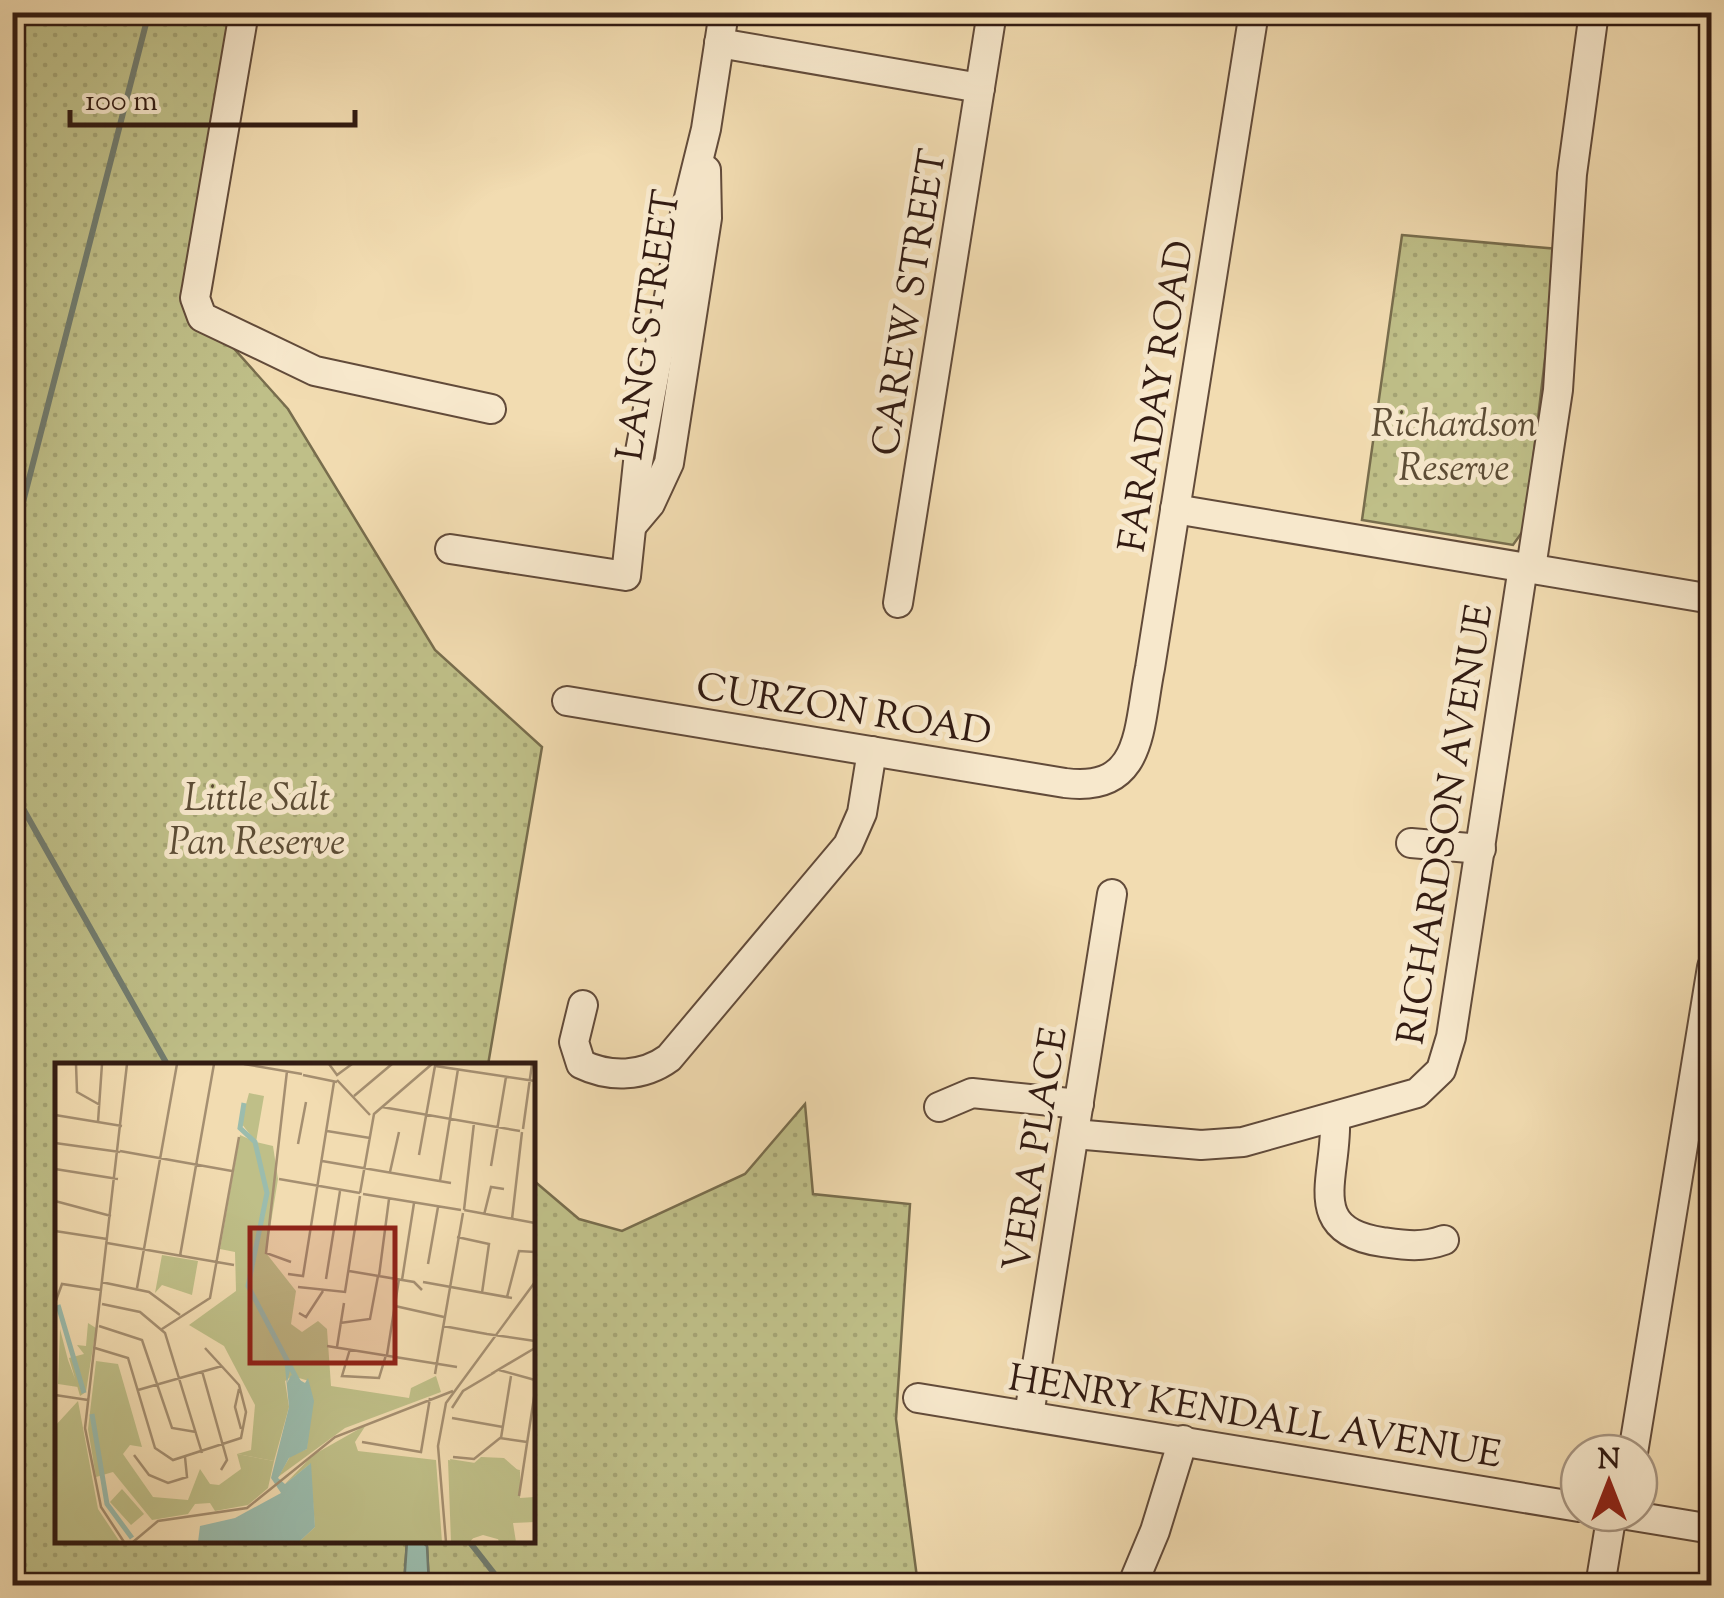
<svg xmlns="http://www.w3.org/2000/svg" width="1724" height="1598" viewBox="0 0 1724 1598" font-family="'Sorts Mill Goudy',serif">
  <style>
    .park { fill: url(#park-dots); stroke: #786d4d; stroke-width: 2.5 }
    .water { fill: #9bbcad; stroke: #717c6f; stroke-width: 2.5 }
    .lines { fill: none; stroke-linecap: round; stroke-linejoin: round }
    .stream { stroke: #717c6f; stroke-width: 6 }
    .minor-casing { stroke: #624b3a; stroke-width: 32 }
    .minor { stroke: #f7e8cc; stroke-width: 28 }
    .labels { text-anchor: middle; stroke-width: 10; stroke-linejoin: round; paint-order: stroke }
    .street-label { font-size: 38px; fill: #321b12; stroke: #f7e8cc }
    .park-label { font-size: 38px; font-style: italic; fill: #5c4c35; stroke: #f7e8cc }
    .inset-river { fill: none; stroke: #9bbcad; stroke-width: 5 }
    .inset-road { fill: none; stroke: #a58f71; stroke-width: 2.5 }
    .view { fill: #8f2418; fill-opacity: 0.15; stroke: #8f2418; stroke-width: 5 }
    .inset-edge { fill: none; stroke: #321b12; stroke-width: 5 }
  </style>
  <defs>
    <pattern id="park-dots" width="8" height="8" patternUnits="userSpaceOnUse" patternTransform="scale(2.5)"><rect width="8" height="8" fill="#bfbf88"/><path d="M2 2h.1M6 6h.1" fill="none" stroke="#a5a474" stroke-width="1.8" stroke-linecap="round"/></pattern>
  </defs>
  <rect width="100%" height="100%" fill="#f2dcb1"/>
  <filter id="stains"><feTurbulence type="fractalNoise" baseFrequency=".002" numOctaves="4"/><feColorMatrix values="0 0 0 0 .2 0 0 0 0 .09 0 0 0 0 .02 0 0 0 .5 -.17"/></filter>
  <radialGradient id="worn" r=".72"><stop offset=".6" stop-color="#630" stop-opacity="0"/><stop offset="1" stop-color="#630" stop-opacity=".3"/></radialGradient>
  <g class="park">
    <path d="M12 13H233L186 295 288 409 435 650 542 747 488 1065 58 1066V1540L407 1541 404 1585H13Z"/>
    <path d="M1402 235 1558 249 1525 528 1513 545 1362 520Z"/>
    <path d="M805 1104 813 1194 910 1204 896 1419 918 1585H429L427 1547 421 1541 532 1540 533 1180 579 1219 622 1231 745 1174Z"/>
  </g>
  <path class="water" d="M407 1541H421L427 1546 429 1585H404Z"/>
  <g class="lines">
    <g class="stream">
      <path d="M12 545 149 12"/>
      <path d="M12 789 168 1066"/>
      <path d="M468 1540 504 1586"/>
    </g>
    <g class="minor-casing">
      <g id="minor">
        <path d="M244 12 197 287 195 298 202 317 315 371 491 409"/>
        <path d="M719 43 980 88"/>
        <path d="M1175 509 1712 599"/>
        <path d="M634 523 650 504 669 463 707 218 706 170"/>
        <path d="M450 549 626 576 638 462 683 222 706 129 724 12"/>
        <path d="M1531 568 1558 390 1572 174 1594 12"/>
        <path d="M898 603 992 12"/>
        <path d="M567 701 1065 783C1144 793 1138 727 1150 668L1254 12"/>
        <path d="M1411 843 1481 849"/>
        <path d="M583 1005 574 1042 581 1064C610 1078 643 1077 669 1058L848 845 862 813 872 751"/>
        <path d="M939 1107 972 1093 1079 1104"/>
        <path d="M1335 1118C1338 1176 1302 1230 1382 1242 1404 1245 1422 1248 1444 1240"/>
        <path d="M1074 1134 1201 1145 1243 1142 1417 1093 1441 1070 1451 1037 1523 567"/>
        <path d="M918 1398 1579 1507"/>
        <path d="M1029 1415 1112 894"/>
        <path d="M1633 1453 1712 967"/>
        <path d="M1615 1513 1712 1529"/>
        <path d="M1132 1586 1155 1531 1183 1440"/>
        <path d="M1600 1586 1612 1513"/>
      </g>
    </g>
    <use href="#minor" class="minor"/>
  </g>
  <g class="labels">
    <g class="street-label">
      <text transform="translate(908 302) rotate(-81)" y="13">CAREW STREET</text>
      <text transform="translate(647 325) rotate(-82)" y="13">LANG STREET</text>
      <text transform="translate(1155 396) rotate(-81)" y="13">FARADAY ROAD</text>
      <text transform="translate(844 708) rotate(9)" y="13">CURZON ROAD</text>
      <text transform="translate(1444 824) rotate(-81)" y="13">RICHARDSON AVENUE</text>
      <text transform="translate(1034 1149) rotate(-81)" y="13">VERA PLACE</text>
      <text transform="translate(1255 1415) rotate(9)" y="13">HENRY KENDALL AVENUE</text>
    </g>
    <g class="park-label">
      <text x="1454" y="436">Richardson<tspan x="1454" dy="44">Reserve</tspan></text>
      <text x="257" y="810">Little Salt<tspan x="257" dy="44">Pan Reserve</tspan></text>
    </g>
  </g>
  <g transform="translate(55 1063)">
    <rect width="480" height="480" fill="#f2dcb1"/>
    <path d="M33 260 41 265 31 329 25 333 14 295 29 291 22 282 31 283ZM5 266 13 297 23 324 3 321ZM41 298 63 301 87 384 75 382 68 391 98 434 133 437 145 406 155 421 164 422 186 406 182 391 219 398 213 425 193 442 160 448 155 440 140 441 133 451 97 457 58 409 41 414 33 366ZM23 338 43 446 65 479H0V363ZM311 362 300 379 303 388 381 397 387 479H244L260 464 255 401 230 421 258 392ZM426 394 449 395 465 409V435L480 434V459L458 460 461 479H444L436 452 415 479H396L393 397 418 401Z" fill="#bfbf88"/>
    <path d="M194 30 209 33 201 79 218 83 223 116 211 190 241 228 236 261 247 269 263 258 272 266 276 323 354 335 356 325 381 313 386 329 290 365 223 414 236 392 252 386 254 318 237 313 230 318 234 344 219 398 182 391 196 387 200 342 169 283 134 262 181 228 180 189 165 186 185 72 201 79 186 60ZM107 192 143 198 137 232 107 222 100 230ZM395 396 465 407 453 479 428 472 407 479 410 459Z" fill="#bfbf88"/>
    <path d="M113 213a13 13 0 1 1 26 0a13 13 0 1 1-26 0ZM67 426 89 451 76 462 55 439Z" fill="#bfbf88"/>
    <path d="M229 294 236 303 232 320 236 312 250 320 253 315 259 338 252 386 234 395 223 415 230 421 256 400 260 464 244 479H143L145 463 180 455 226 430 216 415 234 344Z" fill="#9bbcad"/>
    <path class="inset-river" d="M189 40 185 65 200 79 212 130 193 223 244 320M3 242 29 330M37 351 52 441 77 475"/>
    <path class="inset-road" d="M21 1 22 29 45 42M189 1 247 11M274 1 282 12 297 1M232 8 211 190 236 199M248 12 282 19M282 17 315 52M299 33 337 1M327 44 465 68M0 52 67 63M43 59 47 1M468 66 477 1M272 68 315 75M0 80 65 89M243 81 251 39M65 88 177 108M364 92 380 3 480 18M267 98 396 120M436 103 451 14M0 106 63 116M335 109 344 69M224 116 305 130M385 118 403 6M305 130 319 51 377 1M308 131 406 147M0 138 56 153M409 147 419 60M409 147 480 160M429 152 436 124 449 126M457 156 467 69M0 168 52 176M402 174 434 181 427 230M52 180 179 202M125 193 159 1M373 201 383 144M294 208 359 219 367 227M233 211 248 213 279 19M324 213 334 136M271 216 285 128M347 217 359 140M46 219 94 229 125 252M368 219 457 235M243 224 290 229 305 133M82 225 122 1M452 234 464 188 480 189M0 240 7 221 46 227M47 241 85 249 110 270 147 390M340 243 389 254M244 250 251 254 268 228M285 260 315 256 323 213M44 263 87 277 117 365 141 369M388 263 432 271M107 266 155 235 184 74M432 271 480 278M272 283 402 304M282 284 289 240M40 285 73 295 100 385 118 397 186 375 191 349 184 322 150 285M295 286 287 313 324 315 331 292M332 292 344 216M444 307 480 317M147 308 172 397 166 407M380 311 408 150M436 311 480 285M184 326 180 344 186 366M83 327 167 303M0 332 33 337M397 345 408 328 440 309M397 355 448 364M446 375 456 313M307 379 366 389 375 335M79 392 94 412 113 420 132 414 130 394M398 394 419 396 445 375 472 379M464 433 480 328M69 479 46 444 30 365 72 1M78 479 103 458 192 445 280 374 398 328M391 479 383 383 391 340 480 219"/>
    <path class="view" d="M195 165H340V300H195Z"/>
    <rect width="480" height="480" class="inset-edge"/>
  </g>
  <rect width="1724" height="1598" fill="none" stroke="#f2dcb1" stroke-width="50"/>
  <rect x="15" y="15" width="1694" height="1568" fill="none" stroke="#321b12" stroke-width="5"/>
  <rect x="25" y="25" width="1674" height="1548" fill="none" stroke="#321b12" stroke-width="2.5"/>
  <g transform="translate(1609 1483)"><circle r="48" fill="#f7e8cc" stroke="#a89682" stroke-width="2.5"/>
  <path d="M0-8L18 38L0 25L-18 38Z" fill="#8f2418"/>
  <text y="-15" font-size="28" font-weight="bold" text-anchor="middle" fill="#321b12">N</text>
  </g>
  <path d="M70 110v15h285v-15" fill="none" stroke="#321b12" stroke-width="5"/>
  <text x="85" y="110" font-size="30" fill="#321b12" stroke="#f7e8cc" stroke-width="8" paint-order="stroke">100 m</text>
  <rect width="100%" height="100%" filter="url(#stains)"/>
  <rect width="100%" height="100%" fill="url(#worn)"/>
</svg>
